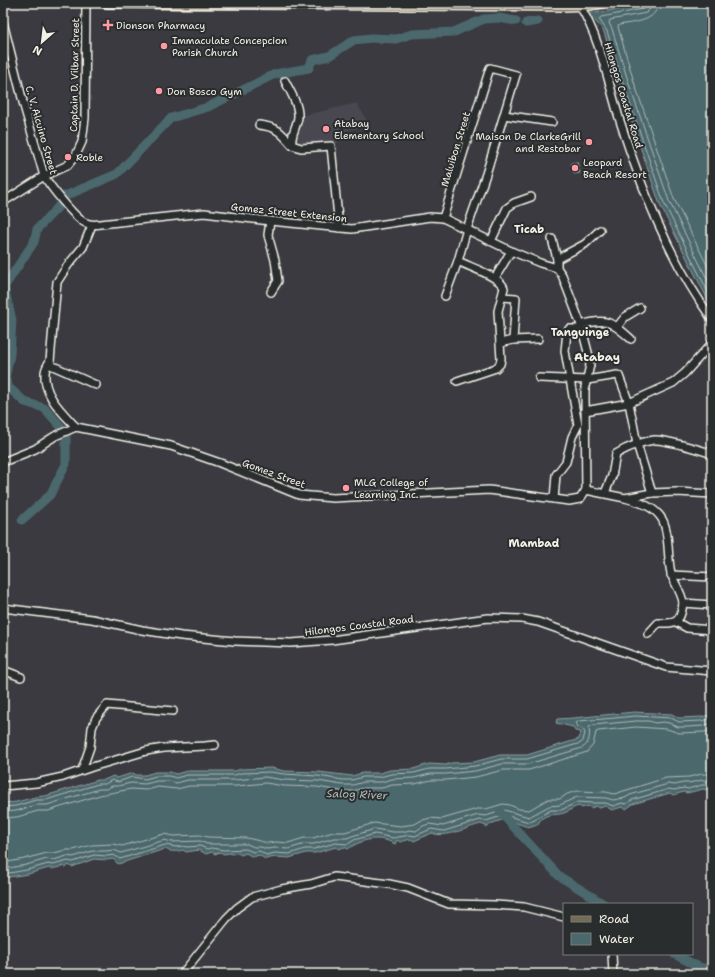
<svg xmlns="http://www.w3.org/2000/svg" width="715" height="977" viewBox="0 0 715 977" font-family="'Shantell Sans',sans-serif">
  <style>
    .built { fill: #48464f }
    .water { fill: #4b686d; stroke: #8f9f9e }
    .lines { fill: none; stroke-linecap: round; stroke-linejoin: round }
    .shore { stroke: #b0bab7; stroke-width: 1 }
    .river { stroke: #4b686d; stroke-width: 9 }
    .minor-casing { stroke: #f4f1e8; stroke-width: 10 }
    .major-casing { stroke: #f4f1e8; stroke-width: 12 }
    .minor { stroke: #2a2d2e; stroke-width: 7 }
    .major { stroke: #746b52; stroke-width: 9 }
    .poi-dot { fill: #ff9aa2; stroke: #2a2d2e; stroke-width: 1.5 }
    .labels { text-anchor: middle; stroke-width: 4; stroke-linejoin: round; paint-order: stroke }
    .poi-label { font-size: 10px; fill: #f4f1e8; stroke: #2a2d2e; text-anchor: start }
    .street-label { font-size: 10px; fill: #f4f1e8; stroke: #2a2d2e }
    .neighbourhood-label { font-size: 11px; font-weight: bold; fill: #f4f1e8; stroke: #2a2d2e }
    .water-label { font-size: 11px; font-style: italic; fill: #b0bab7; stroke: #2a2d2e }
    .quarter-label { font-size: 12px; font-weight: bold; fill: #f4f1e8; stroke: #2a2d2e }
  </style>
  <rect width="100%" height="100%" fill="#3a3a40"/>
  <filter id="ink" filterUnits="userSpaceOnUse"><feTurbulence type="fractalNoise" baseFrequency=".025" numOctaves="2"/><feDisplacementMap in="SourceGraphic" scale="8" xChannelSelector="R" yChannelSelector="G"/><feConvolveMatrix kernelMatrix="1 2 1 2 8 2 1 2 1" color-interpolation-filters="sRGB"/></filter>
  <g filter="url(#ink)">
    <g class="built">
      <path d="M590 3H651L591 14Z"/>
      <path d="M357 103 369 124 341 133 337 144 308 146 298 145 295 135 301 116Z"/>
    </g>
    <g class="water">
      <path d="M651 3H712V308L660 205 620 87 604 32C600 25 594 21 591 14Z"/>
      <path d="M577 162 580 173 574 174 571 163Z"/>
      <path d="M634 712 672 714 679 718 702 717 712 714V789L707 790 703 789 687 793 684 792 673 795 670 793 633 804 626 809 622 807 612 810 605 806 600 808 596 806 591 808 588 806 582 808 579 806C573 807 570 811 564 813 555 816 544 812 538 824L528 827 505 819 490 824 488 827 481 824C468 827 444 839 432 833L414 841 411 839 400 842 397 840 395 844C379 835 362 839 348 849L344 847 339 849 336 847 315 853H306L289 858 276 857 265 859 259 855 253 857 246 853 241 855 238 853 232 854 229 853 224 854 220 852 215 854 212 852 206 854 199 850 186 852 183 850C176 852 171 852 165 849L118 864 113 859 107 860 94 859 72 867 68 865 66 868 63 866 52 869 49 868 28 874 3 878V803C7 802 11 803 16 802 26 800 34 796 45 796L98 780H104L113 776 117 778 133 773 136 775H145L155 772H170L176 774 187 771H235L241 769 272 768 284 771 319 772 352 776 362 773H380L390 770 413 769 429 764 446 765 451 763 474 762 500 755H527L579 739 581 732 575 731 573 727 556 723 557 719 573 718Z"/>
    </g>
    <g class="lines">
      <g class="shore">
        <path d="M647 3 646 7 643 9 601 17 599 19 607 31 624 86 664 203 712 300"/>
        <path d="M652 3 650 9 646 13 610 20 609 23 612 29 629 84 669 201 712 289"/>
        <path d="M658 3C657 22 634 22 619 25L618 27 634 82 674 199 712 275"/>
        <path d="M3 807 16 806 36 800H46L98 784H105L112 780 118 782 132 777 145 779 156 776H169L176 778 187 775H235L241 773 271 772 284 774 318 776 343 780H352L363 777H380L391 774 414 773 429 769H446L475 766 501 759H527L581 743 583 741 585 733 583 729 578 727 576 723 579 721 615 718 635 716 671 718 679 722 702 721 712 718"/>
        <path d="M3 812 16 811 37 805H47L99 789H106L112 786H118L131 783 145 784 157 781H169L176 783 188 780H235L265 777 284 780 318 781 342 785H353L364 782H381L392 779 414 778 430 774H446L475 771 502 764H528L582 748C590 744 590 735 589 727L593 725 636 721H649L655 723 663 722 669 723 678 727H688L703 726 712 723"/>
        <path d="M3 818 17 817 38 811H48L100 795 131 789 147 790 158 787 177 789 189 786H236L266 783 284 786 317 787 341 791H352L364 788H382L392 785 415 784 431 780H446L476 777 503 770H529L587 752 593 745 596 732 598 731 636 727 667 729 679 733 704 732 712 730"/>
        <path d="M3 863 24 859 47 853H54L66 850H73L92 845 113 844 122 846 164 834 173 836 200 835 208 837 247 838 268 843 276 842 288 843 304 838H313L333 832H345L374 823 401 826 415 824 420 821 430 818 442 819 477 809H486L503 804 510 805 519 809 529 810 548 799H560L567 794 577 791 606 792 614 794 666 778 689 777 702 774H712"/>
        <path d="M3 869 26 865 47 859 54 860 67 856 73 857 93 851H106L114 850 121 853 165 840 171 842 200 841 207 844H247L254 847H261L267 849 275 848 288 849 305 844H314L334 838H347L352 836 375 829 393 832H402L410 830 416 831 423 826 429 824 443 826 478 815 486 816 504 810 529 817 549 806 560 805 577 797 606 798 613 800 625 798 630 795 668 784 675 785 683 783H689L702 780H712"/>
        <path d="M3 874 27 870 48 864 53 865 68 861 73 862 94 855 107 856 114 855 120 859 165 845 176 847 182 846 187 847 200 846 207 849 211 848 224 850 246 849 253 852 260 851 266 855 275 853 289 854 305 849H314L335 843 348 844 354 840 375 834 393 838 410 835 415 836 431 829 444 831 480 820 486 821 505 815 529 822 535 820 538 817 551 810H561L578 802 592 803H606L613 806 622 803 626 804 632 800 669 789 674 790 684 788 688 789 702 785H712"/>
      </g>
      <g class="river">
        <path d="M590 16H592"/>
        <path d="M526 23 538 21"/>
        <path d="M64 430 44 408 25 402 9 388 5 378 10 355 12 320 4 287 34 242 37 229 58 207 65 196 117 174 171 118 208 107 275 74 309 68 312 60 329 56 354 40 371 38 396 39 412 34 454 32 484 19 499 18 516 21"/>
        <path d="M22 520 50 495 66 464V435"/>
        <path d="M500 812 559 876 604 904"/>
        <path d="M674 954 699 967 712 970"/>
      </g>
      <g class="minor-casing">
        <g id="minor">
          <path d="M580 6C601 41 608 82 620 121 642 190 669 259 712 319"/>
          <path d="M3 22 24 106 44 176C50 186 74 217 84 222 89 225 94 225 100 224L204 213 270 221 352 229 430 217 443 218 511 251 540 263 557 268 562 275 581 325 589 356 590 365 585 387V397L586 490"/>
          <path d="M285 81C290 91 299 105 298 117 297 127 290 135 292 145L301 148 331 146 339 228"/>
          <path d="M504 115 552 122"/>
          <path d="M259 125C277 127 281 132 292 145"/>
          <path d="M3 202 44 176 68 165 76 155 82 142 85 118 86 3"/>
          <path d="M443 218 490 68 516 75 486 174 467 229 458 261 445 296"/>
          <path d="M270 221 268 235 275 260 278 281 271 292"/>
          <path d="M92 225 83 247 68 265 57 282 50 361 51 365 53 366 96 385"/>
          <path d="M552 239 557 259"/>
          <path d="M491 241 507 208 514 203 531 197"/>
          <path d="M557 268V259L585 244 600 230"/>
          <path d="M495 278 511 251"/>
          <path d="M581 325C606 317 612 322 631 339"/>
          <path d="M617 327 625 317 640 308"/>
          <path d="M513 340 538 339"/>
          <path d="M500 343 513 340 516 298 502 297"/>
          <path d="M50 361C48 364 45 369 45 373 43 395 62 412 76 427"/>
          <path d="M539 378 587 380 617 375 619 376 629 403 673 383 685 373 712 343"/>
          <path d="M457 381 496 368 500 364 501 359 498 311 504 288C500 276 469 267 458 261"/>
          <path d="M585 411 629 403 637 444 652 493"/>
          <path d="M76 427 171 446 220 463 299 495 333 498 489 490 569 501 580 499 586 490"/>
          <path d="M3 462 35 449 55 436 76 427"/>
          <path d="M586 490 625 498 652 493 677 492 712 494"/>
          <path d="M605 493 612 476 616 454C628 447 640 442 654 440 663 439 702 450 712 454"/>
          <path d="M625 498C639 502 654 506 662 519 670 533 667 557 671 573 674 583 681 591 683 602 683 606 681 616 678 619 675 624 664 623 658 623L648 634"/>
          <path d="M554 499 556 475 566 462 572 437 578 425 565 351 567 332 569 329H582"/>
          <path d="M671 575 712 577"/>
          <path d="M683 603 712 605"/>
          <path d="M3 608 92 619 142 630 181 636 235 641 291 643 332 640 488 618 522 619 538 622 612 648 666 667 712 671"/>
          <path d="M676 622 687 628 712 630"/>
          <path d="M3 670 21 677"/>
          <path d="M82 770 90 747 92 728 96 718 107 705 173 711"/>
          <path d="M3 786 36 783 63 777 92 767 146 751 164 748 205 746 215 745"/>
          <path d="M612 954 613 974"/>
          <path d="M182 974 226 919 237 908 252 897 282 889 311 884 334 877 389 884 408 888 449 904 495 905 524 907 564 917"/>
        </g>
      </g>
      <g class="major-casing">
        <path id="major" d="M107 3 564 6 590 5 602 3"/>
      </g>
      <use href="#minor" class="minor"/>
      <use href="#major" class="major"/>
    </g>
  </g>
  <g class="poi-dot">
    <path d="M106 19h4v4h4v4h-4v4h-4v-4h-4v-4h4z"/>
    <circle cx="164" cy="46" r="4"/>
    <circle cx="159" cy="91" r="4"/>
    <circle cx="326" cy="129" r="4"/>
    <circle cx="589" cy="142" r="4"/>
    <circle cx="68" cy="157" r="4"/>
    <circle cx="575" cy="168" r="4"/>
    <circle cx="346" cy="488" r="4"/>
  </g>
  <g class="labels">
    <g class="poi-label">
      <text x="116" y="29">Dionson Pharmacy</text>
      <text x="172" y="44">Immaculate Concepcion<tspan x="172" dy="12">Parish Church</tspan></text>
      <text x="167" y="95">Don Bosco Gym</text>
      <text x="334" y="127">Atabay<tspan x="334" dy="12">Elementary School</tspan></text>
      <text x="581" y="140" text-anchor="end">Maison De ClarkeGrill<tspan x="581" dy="12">and Restobar</tspan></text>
      <text x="76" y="161">Roble</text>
      <text x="583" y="166">Leopard<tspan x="583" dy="12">Beach Resort</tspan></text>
      <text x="354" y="486">MLG College of<tspan x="354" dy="12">Learning Inc.</tspan></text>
    </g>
    <g class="street-label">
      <text transform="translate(74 75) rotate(-89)" y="4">Captain D. Vilbar Street</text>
      <text transform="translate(624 95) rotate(73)" y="4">Hilongos Coastal Road</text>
      <text transform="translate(42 130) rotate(74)" y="4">C. V. Alcuino Street</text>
      <text transform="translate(455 149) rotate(-73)" y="4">Maluibon Street</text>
      <text transform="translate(289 212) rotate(6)" y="4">Gomez Street Extension</text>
      <text transform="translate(274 473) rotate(20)" y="4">Gomez Street</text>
      <text transform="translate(359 625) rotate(-7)" y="4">Hilongos Coastal Road</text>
    </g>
    <g class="neighbourhood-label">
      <text x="529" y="233">Ticab</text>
      <text x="580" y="336">Tanguinge</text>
      <text x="534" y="547">Mambad</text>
    </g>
    <g class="water-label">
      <text transform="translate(357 794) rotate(2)" y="4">Salog River</text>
    </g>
    <g class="quarter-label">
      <text x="597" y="361">Atabay</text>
    </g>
  </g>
  <rect width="715" height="977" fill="none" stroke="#2a2d2e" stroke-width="16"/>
  <rect x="8" y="8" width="699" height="961" fill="none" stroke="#f4f1e8" stroke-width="1.5" filter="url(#ink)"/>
  <rect x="563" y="903" width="130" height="52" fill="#2a2d2e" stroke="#7b7b78"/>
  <rect x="571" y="916" width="20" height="6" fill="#746b52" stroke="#7b7b78"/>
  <text x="599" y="923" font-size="12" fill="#f4f1e8">Road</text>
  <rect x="571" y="933" width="20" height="12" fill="#4b686d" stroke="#7b7b78"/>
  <text x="599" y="943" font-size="12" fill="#f4f1e8">Water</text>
  <g transform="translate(42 42) rotate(208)" stroke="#2a2d2e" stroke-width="3" paint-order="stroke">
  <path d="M0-3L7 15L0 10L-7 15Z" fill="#f4f1e8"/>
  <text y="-6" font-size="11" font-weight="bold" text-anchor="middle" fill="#f4f1e8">N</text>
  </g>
</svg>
